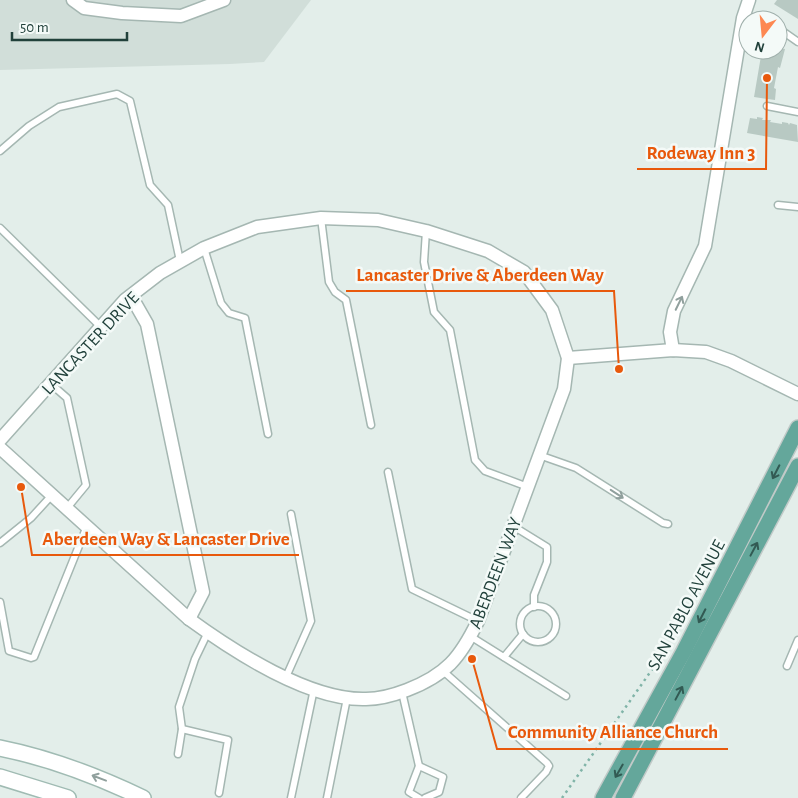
<svg xmlns="http://www.w3.org/2000/svg" width="798" height="798" viewBox="0 0 798 798" font-family="'Alegreya Sans',sans-serif">
  <style>
    .built { fill: #d1ded9 }
    .building { fill: #b8c9c3 }
    .lines { fill: none; stroke-linecap: round; stroke-linejoin: round }
    .service-casing { stroke: #a5b7b2; stroke-width: 9 }
    .minor-casing { stroke: #a5b7b2; stroke-width: 15 }
    .secondary-casing { stroke: #a0bbb3; stroke-width: 18 }
    .primary-casing { stroke: #c1cac8; stroke-width: 18 }
    .path { stroke: #81b4a8; stroke-width: 2.5; stroke-dasharray: 2.5 4; stroke-linecap: butt }
    .service { stroke: #fff; stroke-width: 6 }
    .minor { stroke: #fff; stroke-width: 12 }
    .secondary { stroke: #fff; stroke-width: 15 }
    .primary { stroke: #64a79b; stroke-width: 15 }
    .oneway { stroke: #90a09d }
    .oneway2 { stroke: #325a53 }
    .labels { text-anchor: middle; stroke-width: 5; stroke-linejoin: round; paint-order: stroke }
    .street-label { font-size: 18px; fill: #21413b; stroke: #f4faf8 }
    .leader { fill: none; stroke: #e8590c; stroke-width: 2 }
    .callout-dot { fill: #e8590c; stroke: #f4faf8; stroke-width: 2 }
    .callout-label { font-size: 19px; text-anchor: middle; font-weight: bold; fill: #e8590c; stroke: #f4faf8; stroke-width: 5; stroke-linejoin: round; paint-order: stroke }
  </style>
  <rect width="100%" height="100%" fill="#e3eeea"/>
  <path class="built" d="M0 0H311L264 62 230 64 0 70Z"/>
  <g class="building">
    <path d="M777 0H798V19L774 4Z"/>
    <path d="M778 48 785 49 780 68 778 67 774 88 776 89 775 100 754 97 762 50H778Z"/>
    <path d="M757 117 763 118 762 120H771L770 122 782 124V122L788 123 789 125 790 123 797 125 798 142 747 133 750 118 757 119Z"/>
  </g>
  <g class="lines">
    <g class="service-casing">
      <g id="service">
        <path d="M778 28 798 42"/>
        <path d="M767 106 798 112"/>
        <path d="M0 151 29 126 59 107 117 94 130 101 150 185 168 205 180 261"/>
        <path d="M778 205 798 207"/>
        <path d="M321 218 329 282 335 292 346 300 371 425"/>
        <path d="M0 228 101 327"/>
        <path d="M426 231 424 262 434 312 450 330 475 460 485 471 528 487"/>
        <path d="M204 248 221 303 229 313 245 318 268 434"/>
        <path d="M51 384 67 398 86 485 67 508"/>
        <path d="M539 455 576 468 663 523 668 524"/>
        <path d="M388 472 412 589 478 621"/>
        <path d="M513 526 547 547V562L534 595V607"/>
        <path d="M0 543 31 518 52 495"/>
        <path d="M0 602 9 651 31 658 34 657 87 526"/>
        <circle cx="538" cy="624" r="18"/>
        <path d="M208 632 195 659 179 707 182 729 228 740 219 793"/>
        <path d="M470 636 566 696"/>
        <path d="M504 657 523 634"/>
        <path d="M787 666 798 640"/>
        <path d="M443 671 547 763 549 766 546 772 521 798"/>
        <path d="M286 677 311 621 291 514"/>
        <path d="M402 692 419 766 409 792 419 798"/>
        <path d="M178 754 182 729"/>
        <path d="M419 766 443 777 439 792 425 798"/>
        <path d="M291 798 314 689"/>
        <path d="M327 798 347 698"/>
      </g>
    </g>
    <g class="minor-casing">
      <g id="minor">
        <path d="M73 0 84 8 122 13 181 16 224 0"/>
        <path d="M131 296 147 324 203 592 189 619"/>
        <path d="M673 350 670 332 674 311 705 246 743 18 749 0"/>
        <path d="M568 358 673 350 706 352 731 361 798 394"/>
        <path d="M0 440 125 300 160 273 204 248 257 227 321 218 378 220 426 231 488 251 524 272 552 310 568 358 564 389 478 621C460 658 446 675 407 690 394 695 380 699 366 699 310 701 233 651 189 619L0 448"/>
      </g>
    </g>
    <g class="secondary-casing">
      <g id="secondary">
        <path d="M0 748C50 758 97 776 143 798"/>
        <path d="M0 777 68 798"/>
      </g>
    </g>
    <g class="primary-casing">
      <g id="primary">
        <path d="M603 798 684 651 798 428"/>
        <path d="M623 798 798 466"/>
      </g>
    </g>
    <path class="path" d="M562 798 658 661 662 660"/>
    <use href="#service" class="service"/>
    <use href="#minor" class="minor"/>
    <use href="#secondary" class="secondary"/>
    <use href="#primary" class="primary"/>
  </g>
  <defs><path id="oneway-shaft" d="M-6 0H5M1.5-3L5.5 0L1.5 3" fill="none" stroke-width="1.6" stroke-linecap="round" stroke-linejoin="round" transform="scale(1.25)"/></defs>
  <g class="oneway">
    <use href="#oneway-shaft" transform="translate(679 303) rotate(-64)"/>
    <use href="#oneway-shaft" transform="translate(617 494) rotate(33)"/>
    <use href="#oneway-shaft" transform="translate(99 778) rotate(-159)"/>
  </g>
  <g class="oneway2">
    <use href="#oneway-shaft" transform="translate(776 472) rotate(117)"/>
    <use href="#oneway-shaft" transform="translate(754 549) rotate(-62)"/>
    <use href="#oneway-shaft" transform="translate(702 616) rotate(117)"/>
    <use href="#oneway-shaft" transform="translate(679 693) rotate(-62)"/>
    <use href="#oneway-shaft" transform="translate(619 771) rotate(120)"/>
  </g>
  <g class="labels">
    <g class="street-label">
      <text transform="translate(90 343) rotate(-47)" y="6">LANCASTER DRIVE</text>
      <text transform="translate(495 573) rotate(-69)" y="6">ABERDEEN WAY</text>
      <text transform="translate(686 605) rotate(-62)" y="6">SAN PABLO AVENUE</text>
    </g>
  </g>
  <path class="leader" d="M767 78L766 169H637M619 369L614 291H346M21 487L32 555H299M472 659L497 749H728"/>
  <g class="callout-dot">
    <circle cx="767" cy="78" r="5"/>
    <circle cx="619" cy="369" r="5"/>
    <circle cx="21" cy="487" r="5"/>
    <circle cx="472" cy="659" r="5"/>
  </g>
  <g class="callout-label">
    <text x="701" y="159">Rodeway Inn 3</text>
    <text x="480" y="281">Lancaster Drive &amp; Aberdeen Way</text>
    <text x="166" y="545">Aberdeen Way &amp; Lancaster Drive</text>
    <text x="613" y="738">Community Alliance Church</text>
  </g>
  <g transform="translate(763 35) rotate(196)"><circle r="24" fill="#f4faf8" stroke="#a0b0ac"/>
  <path d="M0-4L9 19L0 12L-9 19Z" fill="#fd8852"/>
  <text y="-8" font-size="14" font-weight="bold" text-anchor="middle" fill="#21413b">N</text>
  </g>
  <path d="M12 32v8h115v-8" fill="none" stroke="#21413b" stroke-width="2.5"/>
  <text x="20" y="32" font-size="15" fill="#21413b" stroke="#f4faf8" stroke-width="4" paint-order="stroke">50 m</text>
</svg>
